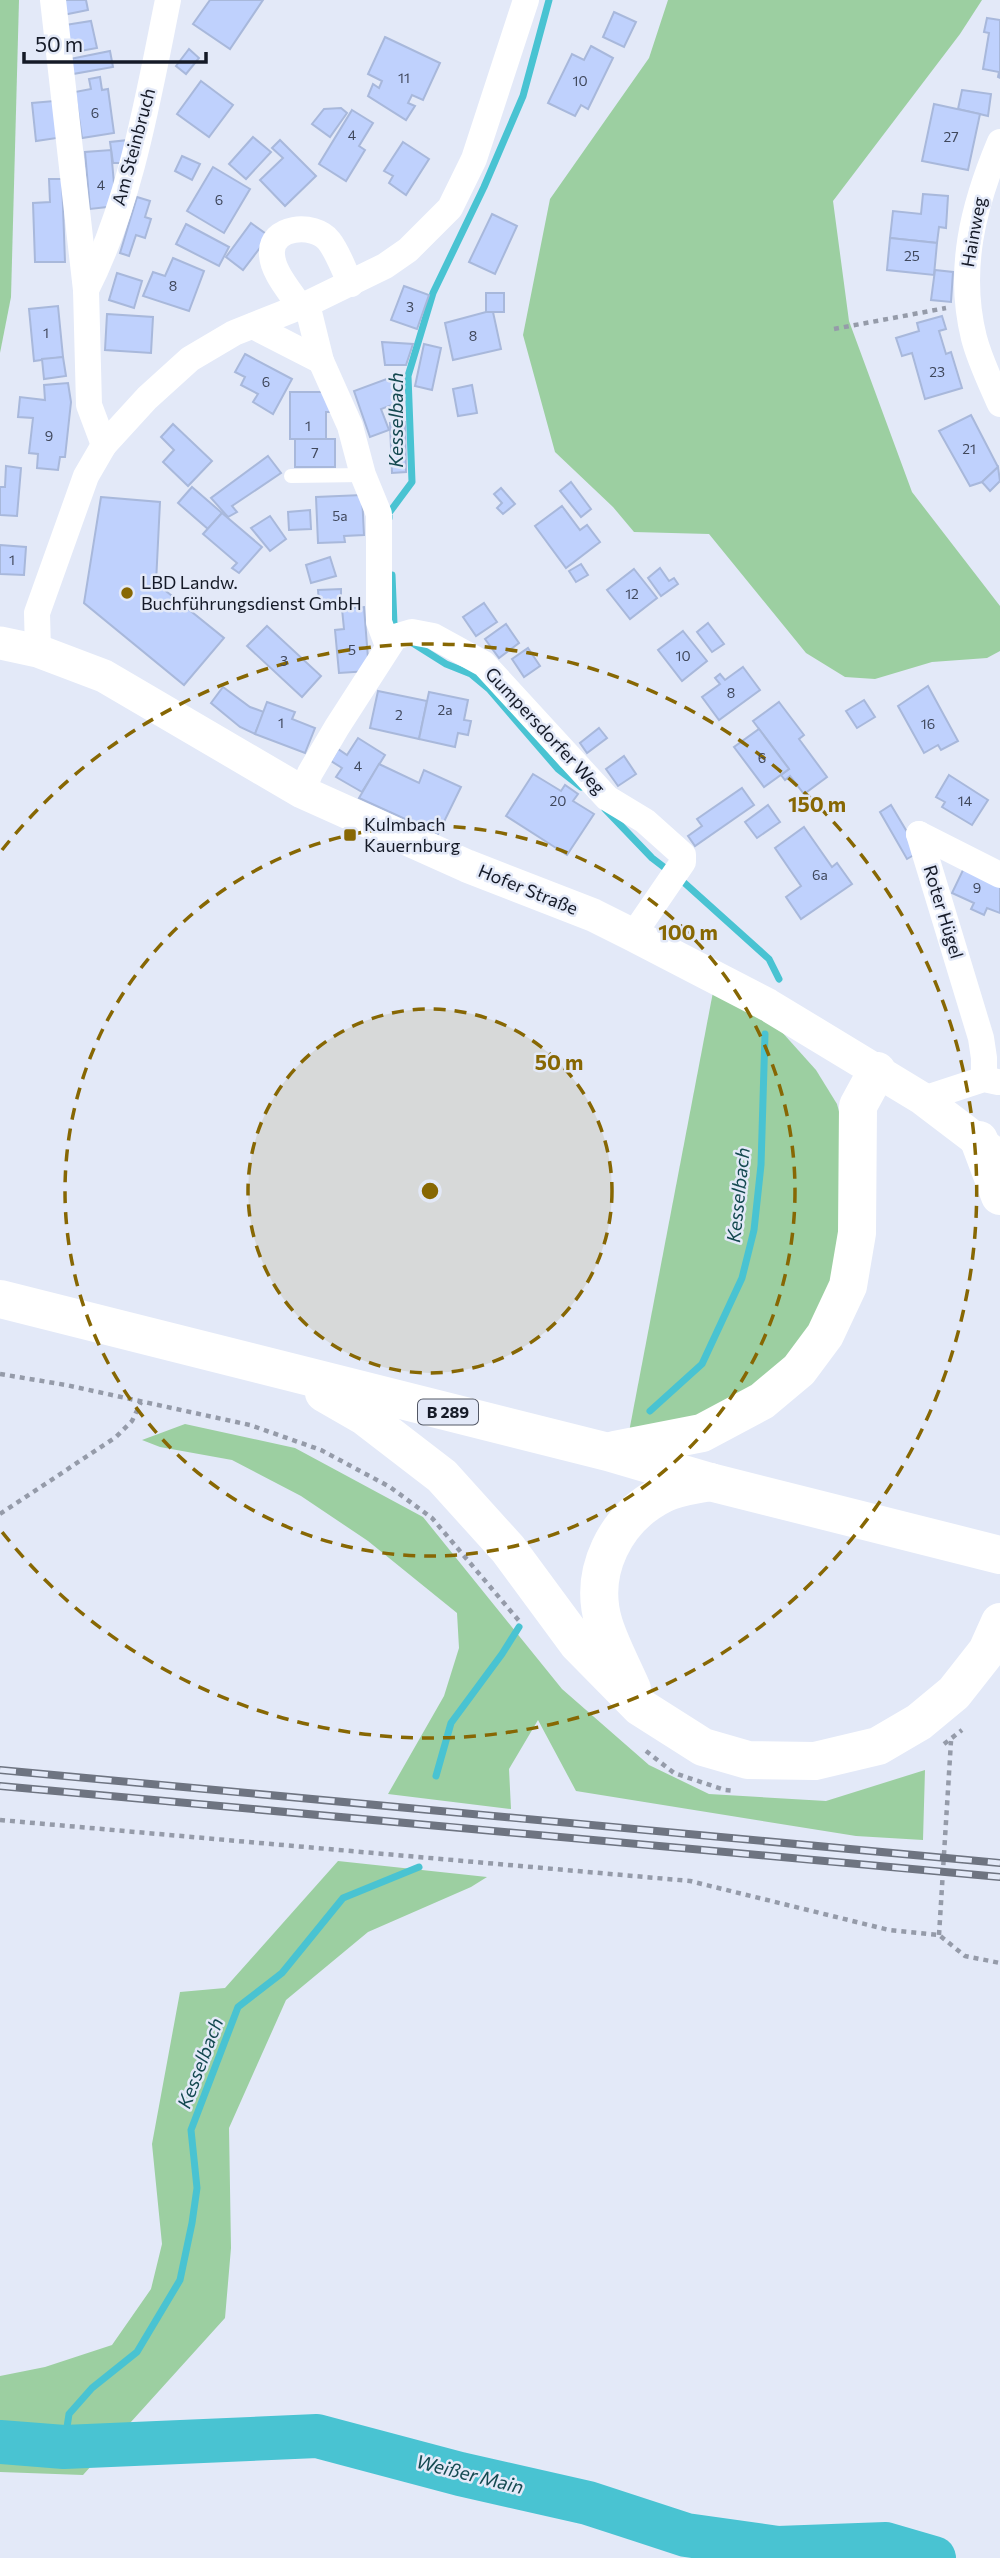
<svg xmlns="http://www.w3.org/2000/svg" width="1000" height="2558" viewBox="0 0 1000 2558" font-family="Commissioner,sans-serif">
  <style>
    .green { fill: #9ccfa1 }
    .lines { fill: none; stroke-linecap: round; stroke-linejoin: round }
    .stream { stroke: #49c3d2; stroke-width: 7 }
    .river { stroke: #49c3d2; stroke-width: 44 }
    .building { fill: #bfd1fd; stroke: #a8b8db; stroke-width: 2 }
    .path { stroke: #959ba9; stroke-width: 4.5; stroke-dasharray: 5 5; stroke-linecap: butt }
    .service { stroke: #fff; stroke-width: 14 }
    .minor { stroke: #fff; stroke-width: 26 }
    .tertiary { stroke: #fff; stroke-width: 33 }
    .trunk { stroke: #fff; stroke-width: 38 }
    .rail-casing { stroke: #6e7481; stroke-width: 8 }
    .rail { stroke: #e3e9f8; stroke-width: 5; stroke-dasharray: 16; stroke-linecap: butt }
    .ring { fill: none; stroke: #876703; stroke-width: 3.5; stroke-dasharray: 12 9 }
    .poi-dot { fill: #876703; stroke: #e3e9f8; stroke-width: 2.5 }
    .labels { text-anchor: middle; stroke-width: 5; stroke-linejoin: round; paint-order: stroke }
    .number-label { font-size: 14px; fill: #40485c }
    .shield { fill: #e3e9f8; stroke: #535866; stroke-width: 2 }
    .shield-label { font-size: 16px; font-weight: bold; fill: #151a27 }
    .street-label { font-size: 18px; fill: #151a27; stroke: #e3e9f8 }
    .poi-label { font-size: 18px; fill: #151a27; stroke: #e3e9f8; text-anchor: start }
    .water-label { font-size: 19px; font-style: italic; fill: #144950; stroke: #e3e9f8 }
    .centre { fill: #876703; stroke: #e3e9f8; stroke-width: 3.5 }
    .ring-label { font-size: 21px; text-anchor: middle; font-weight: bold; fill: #876703; stroke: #e3e9f8; stroke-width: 5; stroke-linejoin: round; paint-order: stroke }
  </style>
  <rect width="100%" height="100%" fill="#e3e9f8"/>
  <g class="green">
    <path d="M0 0H19L11 297 0 353Z"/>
    <path d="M668 0H982L960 34 833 201 849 321 912 492 1000 606V651L987 658 932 662 875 679 845 677 806 653 709 534 634 532 613 507 555 452 523 335 550 199 649 58Z"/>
    <path d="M713 992 781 1031 816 1070 837 1104 848 1146 840 1271 818 1321 772 1379 718 1410 629 1432Z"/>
    <path d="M185 1424 295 1448 423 1517 562 1689 649 1765 709 1794 826 1801 925 1770 923 1840 856 1836 576 1791 538 1720 509 1769 511 1809 388 1794 444 1696 459 1648 457 1613 368 1541 301 1496 232 1460 160 1447 142 1440Z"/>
    <path d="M338 1861 487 1877 471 1887 368 1932 286 2000 229 2128 231 2248 225 2318 83 2475 0 2472V2376L45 2367 112 2345 151 2289 162 2244 152 2144 180 1992 225 1988Z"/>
  </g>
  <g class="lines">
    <g class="stream">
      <path d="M389 518V513L412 482 408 376 433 293 484 187 523 96 549 0"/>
      <path d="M392 575 394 624 398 628"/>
      <path d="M411 642 446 664 471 674 489 689 558 769 581 787"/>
      <path d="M605 809 652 858 669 871"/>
      <path d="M679 878 769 959 779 979"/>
      <path d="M650 1411 702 1364 742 1278 754 1230 761 1165 765 1034"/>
      <path d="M436 1776 451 1723 502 1654 519 1627"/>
      <path d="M64 2447 69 2414 92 2388 137 2352 180 2280 192 2223 197 2188 191 2130 238 2007 282 1973 343 1898 419 1867"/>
    </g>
    <path class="river" d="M0 2442 64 2447 317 2436 460 2474 588 2503 686 2535 778 2548 886 2544 934 2558"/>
  </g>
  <g class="building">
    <path d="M60 0H86L88 10 63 15Z"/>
    <path d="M210 0H263L230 49 193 24Z"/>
    <path d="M614 12 636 22 624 47 603 37Z"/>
    <path d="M987 18 1000 20V78L998 77 999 72 983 69 989 33 984 32Z"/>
    <path d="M91 21 97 48 69 53 65 25Z"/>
    <path d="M385 37 440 63 423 100 412 95 408 103 415 106 406 120 368 96 373 84 379 88 382 81 368 74Z"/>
    <path d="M591 46 613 58 588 109 581 105 575 116 548 103 572 54 584 60Z"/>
    <path d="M189 49 199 58 186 74 176 66Z"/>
    <path d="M110 51 113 67 73 74 70 59Z"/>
    <path d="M100 77 102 90 108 89 114 133 82 138 75 92 91 89 89 79Z"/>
    <path d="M201 81 233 105 209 137 177 114Z"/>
    <path d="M962 90 991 94 988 116 958 109Z"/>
    <path d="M54 101 57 138 36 141 32 103Z"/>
    <path d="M934 104 980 114 968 170 922 161Z"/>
    <path d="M341 108 347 113 330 137 312 124 324 109Z"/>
    <path d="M352 110 373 123 359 146 365 150 346 181 319 164Z"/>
    <path d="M253 137 271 152 246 179 229 164Z"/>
    <path d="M129 140 124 163H113L110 142Z"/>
    <path d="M280 140 316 176 285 206 260 180 283 158 272 148Z"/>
    <path d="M403 142 429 159 406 195 389 183 393 176 384 171Z"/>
    <path d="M111 150 116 206 90 209 85 152Z"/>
    <path d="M182 156 200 164 192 180 175 171Z"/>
    <path d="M213 167 250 189 224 233 187 211Z"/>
    <path d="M49 179H62L65 262H35L33 203 50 202Z"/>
    <path d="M923 194 948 196 946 228 939 227 937 243 890 238 893 211 921 214Z"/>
    <path d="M137 197 150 201 145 217 151 219 145 238 136 235 129 256 120 253Z"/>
    <path d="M492 214 517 226 495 274 469 262Z"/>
    <path d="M251 223 269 236 243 270 226 257Z"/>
    <path d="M186 224 229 247 219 266 176 244Z"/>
    <path d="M890 238 937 243 934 275 887 270Z"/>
    <path d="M173 258 204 271 189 311 143 296 153 272 165 276Z"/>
    <path d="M935 270 953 272 951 302 931 300Z"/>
    <path d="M117 273 142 281 134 308 109 300Z"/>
    <path d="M404 286 429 295 417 329 391 320Z"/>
    <rect x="486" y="293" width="18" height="19"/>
    <path d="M58 306 63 357 34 361 29 309Z"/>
    <path d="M486 312H493L501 349 453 360 445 323Z"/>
    <path d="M107 314 153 317 151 353 105 350Z"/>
    <path d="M942 316 946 329 939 331 946 354 951 352 962 388 925 399 912 353 902 356 896 338 919 331 917 323Z"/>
    <path d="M382 342 413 344 406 365H385Z"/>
    <path d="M424 344 441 348 432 390 415 386Z"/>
    <path d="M245 354 292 379 273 414 253 402 258 394 241 385 245 377 235 372Z"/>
    <path d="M63 357 66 376 44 379 42 359Z"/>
    <path d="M392 377 400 402 381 409 389 430 370 437 354 391Z"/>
    <path d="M68 383 71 402 65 457H60L58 470 37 468 38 454 29 453 33 418 18 417 20 397 45 400 44 385Z"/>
    <path d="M472 385 477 413 458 416 453 389Z"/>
    <path d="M290 392H328L334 412H326V439H290Z"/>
    <path d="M971 415 998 467 982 482 970 486 939 431Z"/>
    <path d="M405 422 406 472 392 473 390 423Z"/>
    <path d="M173 424 212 461 188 486 163 462 174 450 161 437Z"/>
    <rect x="295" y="439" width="40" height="28"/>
    <path d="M268 456 281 473 232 506 237 512 228 517 211 498Z"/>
    <path d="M6 466 21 468 17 516 0 515V487H5Z"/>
    <path d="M998 467 1000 481 990 491 982 482Z"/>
    <path d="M571 482 591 509 581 517 560 491Z"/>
    <path d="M192 487 222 513 208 529 178 503Z"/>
    <path d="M501 488 515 504 503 514 497 508 502 503 494 494Z"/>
    <path d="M362 495 364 535 344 536 345 542 318 543 316 497Z"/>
    <path d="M101 497 160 502 156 583 224 638 184 685 84 603Z"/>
    <path d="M562 506 580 530 587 525 600 542 566 568 535 526Z"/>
    <path d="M310 510 311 529 289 530 288 512Z"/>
    <path d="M222 513 262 547 239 573 232 568 237 563 203 534Z"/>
    <path d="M270 516 286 539 270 551 251 528Z"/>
    <path d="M0 545 26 547 24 575 0 574Z"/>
    <path d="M330 557 336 576 311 583 306 565Z"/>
    <path d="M581 564 588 575 576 582 569 571Z"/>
    <path d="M660 568 669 581 674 578 678 584 661 596 648 578Z"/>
    <path d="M634 569 657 598 630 619 607 590Z"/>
    <path d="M341 589V603L319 604 318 590Z"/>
    <path d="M484 603 497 622 476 636 463 617Z"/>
    <path d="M364 607 369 671 339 673 335 630 344 629 342 609Z"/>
    <path d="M708 623 724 644 712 652 697 632Z"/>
    <path d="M506 624 519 643 499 658 485 639Z"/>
    <path d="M267 626 321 676 302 697 247 646Z"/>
    <path d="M683 631 707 661 682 681 658 650Z"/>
    <path d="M528 648 540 666 524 677 512 659Z"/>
    <path d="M743 667 760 690 719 720 702 697 720 684 715 678 720 674 725 680Z"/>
    <path d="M928 686 958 741 941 750 938 745 924 753 898 706Z"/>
    <path d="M223 687 250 707 264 712 255 734 240 727 211 703Z"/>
    <path d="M378 691 427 701 419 739 370 728Z"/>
    <path d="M429 692 468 700 464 720 471 721 468 735 458 733 455 747 419 739Z"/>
    <path d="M864 700 875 717 857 728 846 711Z"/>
    <path d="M267 702 295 712 292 719 315 728 305 753 255 734Z"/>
    <path d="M779 702 804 735 799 739 827 777 804 794 790 776 785 780 781 775 789 769 753 721Z"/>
    <path d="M599 728 607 738 587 753 580 743Z"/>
    <path d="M759 729 789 769 764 787 734 747Z"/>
    <path d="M358 738 385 755 362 792 336 777 342 768 331 761 338 749 347 755Z"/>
    <path d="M624 756 636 774 618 786 606 769Z"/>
    <path d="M379 764 419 783 424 770 461 787 438 834 359 798Z"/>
    <path d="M533 774 561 791 565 785 578 794 573 801 594 814 567 855 506 816Z"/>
    <path d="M949 775 988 800 972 825 942 807 945 802 936 797Z"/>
    <path d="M742 788 754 805 695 846 688 836 702 826 697 819Z"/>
    <path d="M768 805 780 822 757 838 745 822Z"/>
    <path d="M891 805 919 852 907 859 880 812Z"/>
    <path d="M804 827 832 867 837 863 852 884 801 919 786 897 801 886 775 848Z"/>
    <path d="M964 868 1000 884V913L987 908 984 915 971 909 974 903 952 893Z"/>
  </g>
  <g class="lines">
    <g class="path">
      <path d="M834 329 946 308"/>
      <path d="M0 1374 66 1385 250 1425 321 1450 390 1487 432 1518 520 1622"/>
      <path d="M0 1514 116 1437 132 1421 141 1402"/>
      <path d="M944 1744 962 1730"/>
      <path d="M646 1751 674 1773 725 1790 735 1791"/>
      <path d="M0 1820 690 1881 889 1930 939 1935 965 1956 1000 1963"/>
      <path d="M939 1935 951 1741"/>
    </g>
    <path class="service" d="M291 476 363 475"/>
    <g class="minor">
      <path d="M53 0 86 290 89 405 104 445"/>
      <path d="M1000 142C973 206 957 270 974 338 980 361 991 383 1000 404"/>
      <path d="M86 290C131 201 148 98 168 0"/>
      <path d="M307 304 321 361 350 426 363 475 379 514V622L388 646"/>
      <path d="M300 307C291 292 273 273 272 255 269 226 314 222 329 241 338 252 344 271 351 284"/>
      <path d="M253 326 321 361"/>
      <path d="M38 651 37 613 86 476 104 445 147 398 190 359 234 333 307 304 385 266 408 250 450 208 474 159 526 0"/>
      <path d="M302 792 310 773 337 727 395 637 412 632 433 636 484 664 607 798 645 821 683 855V862L633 935"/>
      <path d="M919 834 981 1038 984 1058V1079"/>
      <path d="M919 834 1000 875"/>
      <path d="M923 1099 984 1079 998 1082"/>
    </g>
    <path class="tertiary" d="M0 643 38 651 104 676 302 792 467 866 593 915 633 935 768 1005 923 1099 998 1156"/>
    <g class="trunk">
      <path d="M979 1140 1000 1196"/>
      <path d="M0 1299 608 1452 710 1482 1000 1555"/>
      <path d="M324 1393 364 1416 442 1476 508 1549 578 1644 640 1707 703 1747 748 1760 815 1761 878 1746 919 1722 954 1693 987 1651 1000 1622"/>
      <path d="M615 1450 702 1433 762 1401 799 1370 825 1335 848 1286 857 1233 858 1106 877 1071"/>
      <path d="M632 1689C623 1668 611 1646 604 1624 588 1572 615 1518 663 1494 677 1487 695 1485 710 1482"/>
    </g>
    <g class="rail-casing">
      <g id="rail">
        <path d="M0 1770 1000 1863"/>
        <path d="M0 1786 1000 1877"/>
      </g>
    </g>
    <use href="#rail" class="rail"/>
  </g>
  <circle cx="430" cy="1191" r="182" fill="#876703" fill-opacity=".12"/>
  <g class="ring">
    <circle cx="430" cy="1191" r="182"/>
    <circle cx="430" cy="1191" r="365"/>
    <path d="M2 850A547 547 0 1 1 2 1532"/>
  </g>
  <g class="poi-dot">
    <circle cx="127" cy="593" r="7"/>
    <rect x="343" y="828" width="14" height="14" rx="3.5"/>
  </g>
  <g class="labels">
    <g class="number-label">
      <text x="404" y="83">11</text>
      <text x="580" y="86">10</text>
      <text x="95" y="118">6</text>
      <text x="352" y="140">4</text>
      <text x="951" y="142">27</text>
      <text x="101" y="190">4</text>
      <text x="219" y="205">6</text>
      <text x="912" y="261">25</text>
      <text x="173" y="291">8</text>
      <text x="410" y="312">3</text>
      <text x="46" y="338">1</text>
      <text x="473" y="341">8</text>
      <text x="937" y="377">23</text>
      <text x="266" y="387">6</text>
      <text x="308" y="431">1</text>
      <text x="49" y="441">9</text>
      <text x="969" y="454">21</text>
      <text x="315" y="458">7</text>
      <text x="340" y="521">5a</text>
      <text x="12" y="565">1</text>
      <text x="632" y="599">12</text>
      <text x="352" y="655">5</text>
      <text x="683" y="661">10</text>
      <text x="284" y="666">3</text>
      <text x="731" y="698">8</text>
      <text x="445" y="715">2a</text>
      <text x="399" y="720">2</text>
      <text x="281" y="728">1</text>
      <text x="928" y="729">16</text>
      <text x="762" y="763">6</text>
      <text x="358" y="771">4</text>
      <text x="558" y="806">20</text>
      <text x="965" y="806">14</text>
      <text x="820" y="880">6a</text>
      <text x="977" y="893">9</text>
    </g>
    <rect class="shield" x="418" y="1399.5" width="60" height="25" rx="5"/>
    <g class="shield-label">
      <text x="448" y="1418">B 289</text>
    </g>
    <g class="street-label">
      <text transform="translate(134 147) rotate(-75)" y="6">Am Steinbruch</text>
      <text transform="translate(974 232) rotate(-80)" y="6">Hainweg</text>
      <text transform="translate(545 731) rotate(47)" y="6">Gumpersdorfer Weg</text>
      <text transform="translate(528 890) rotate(22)" y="6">Hofer Straße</text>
      <text transform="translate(943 912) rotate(73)" y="6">Roter Hügel</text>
    </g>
    <g class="poi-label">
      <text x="141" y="589">LBD Landw.<tspan x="141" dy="21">Buchführungsdienst GmbH</tspan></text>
      <text x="364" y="831">Kulmbach<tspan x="364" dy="21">Kauernburg</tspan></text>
    </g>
    <g class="water-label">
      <text transform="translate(396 420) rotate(-90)" y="7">Kesselbach</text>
      <text transform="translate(738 1195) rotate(-84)" y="7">Kesselbach</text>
      <text transform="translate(200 2063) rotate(-69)" y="7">Kesselbach</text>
      <text transform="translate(470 2474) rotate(14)" y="7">Weißer Main</text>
    </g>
  </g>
  <circle cx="430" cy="1191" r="10" class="centre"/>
  <g class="ring-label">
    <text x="817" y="812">150 m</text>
    <text x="688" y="940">100 m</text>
    <text x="559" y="1070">50 m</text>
  </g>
  <path d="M24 52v10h182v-10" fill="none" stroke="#151a27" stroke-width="3.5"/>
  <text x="35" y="52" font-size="21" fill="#151a27" stroke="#e3e9f8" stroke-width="5" paint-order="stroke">50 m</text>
</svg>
